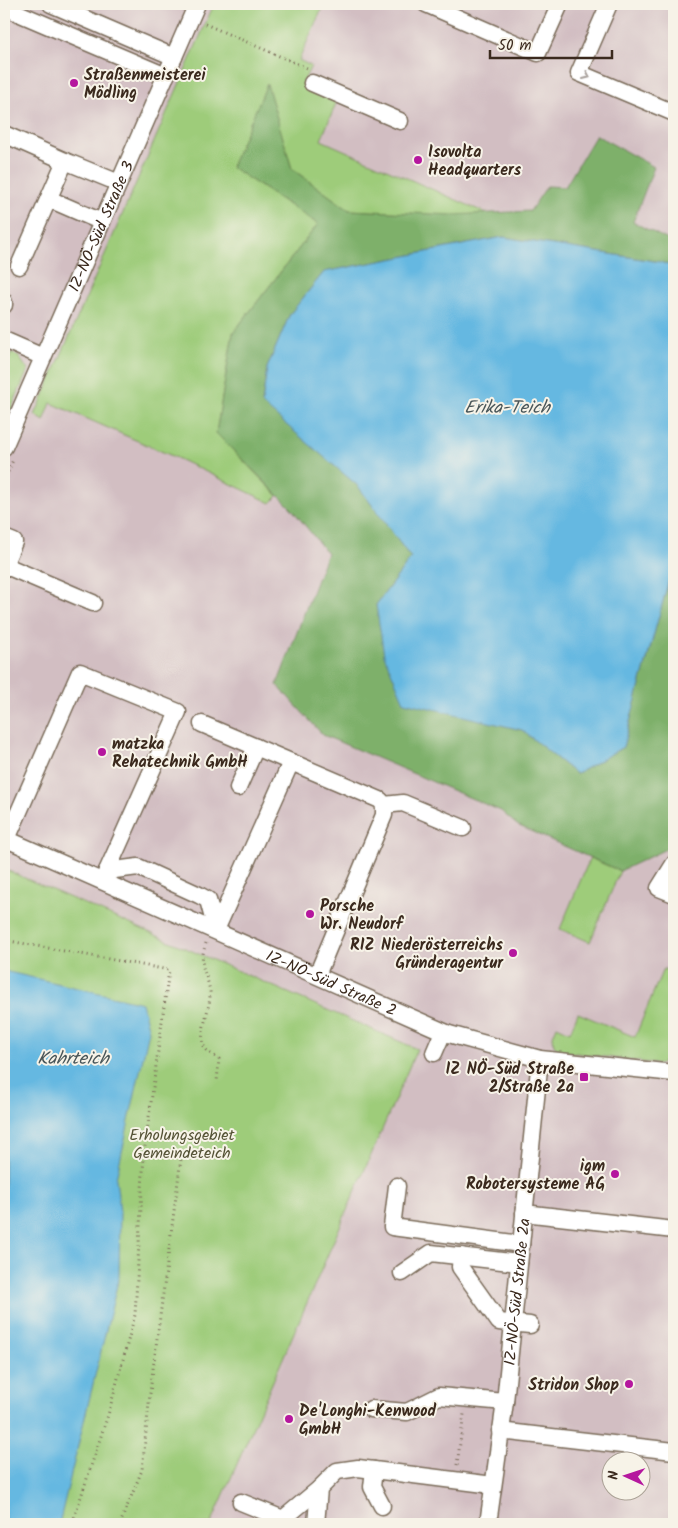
<svg xmlns="http://www.w3.org/2000/svg" width="678" height="1528" viewBox="0 0 678 1528" font-family="Kalam,sans-serif">
  <style>
    .industrial { fill: #d2bec2; fill-rule: evenodd }
    .green { fill: #9ecc7a; stroke: #6c7b4c }
    .forest { fill: #7eb06a; stroke: #5c6d44 }
    .water { fill: #65b8e1; stroke: #507180 }
    .lines { fill: none; stroke-linecap: round; stroke-linejoin: round }
    .minor-casing { stroke: #7a6b59; stroke-width: 19 }
    .path { stroke: #7a6b59; stroke-width: 3; stroke-dasharray: 1 4; stroke-linecap: butt }
    .minor { stroke: #fff; stroke-width: 16 }
    .oneway { stroke: #a79f9a }
    .poi-dot { fill: #b5179e; stroke: #f7f3e8; stroke-width: 2 }
    .labels { text-anchor: middle; stroke-width: 4; stroke-linejoin: round; paint-order: stroke }
    .poi-label { font-size: 16px; font-weight: bold; fill: #3b2a1e; stroke: #f7f3e8; text-anchor: start }
    .street-label { font-size: 16px; fill: #3b2a1e; stroke: #f7f3e8 }
    .park-label { font-size: 16px; fill: #545235; stroke: #f7f3e8 }
    .water-label { font-size: 18px; font-style: italic; fill: #485558; stroke: #f7f3e8 }
  </style>
  <rect width="100%" height="100%" fill="#f7f3e8"/>
  <filter id="ink" filterUnits="userSpaceOnUse"><feTurbulence type="fractalNoise" baseFrequency=".02" numOctaves="2"/><feDisplacementMap in="SourceGraphic" scale="10" xChannelSelector="R" yChannelSelector="G"/><feConvolveMatrix kernelMatrix="1 2 1 2 8 2 1 2 1" color-interpolation-filters="sRGB"/></filter>
  <filter id="wash" filterUnits="userSpaceOnUse"><feTurbulence type="fractalNoise" baseFrequency=".0096" numOctaves="4" result="noise"/><feDisplacementMap in="SourceGraphic" scale="20" xChannelSelector="R" yChannelSelector="G"/><feGaussianBlur stdDeviation="1.12" result="paint"/><feColorMatrix in="noise" values="0 0 0 0 0 0 0 0 0 0 0 0 0 0 0 0 0 1.4 0 .05"/><feComposite in="paint" operator="in"/></filter>
  <g filter="url(#wash)">
    <rect width="100%" height="100%" fill="#f0e3c7"/>
    <path class="industrial" d="M4 4H674V1524H211L417 1049 4 869ZM610 1460H640V1490H610Z"/>
    <g class="green">
      <path d="M214 4H337L335 9 324 4 299 60 311 66 302 85 337 101 321 140 497 218 349 210 292 169 267 85 231 167 318 224 233 333 216 433 278 496 271 503 179 459 51 403 44 421 35 415Z"/>
      <path d="M12 352 19 357 28 370 4 426V371Z"/>
      <path d="M590 858 620 871 590 942 560 929Z"/>
      <path d="M4 869 417 1049 211 1524H4Z"/>
      <path d="M663 969 674 970V1062L657 1064 561 1051 554 1046 553 1036 557 1026 570 1032 578 1013 635 1037Z"/>
    </g>
    <path class="forest" d="M267 84 292 169 349 210 453 215 530 211 547 186 565 187 596 135 654 167 633 222 674 243V267L660 262 503 237 324 272 290 314 267 368 262 403 358 486 411 558 376 605 404 701 522 730 576 774 623 747 671 572 674 574V847H670L620 871 517 825 501 811 323 735 277 685 327 553 292 509 216 433 233 333 318 224 231 167Z"/>
    <g class="water">
      <path d="M503 237 660 262 674 267V574L671 572 623 747 576 774 522 730 404 702 384 655 376 605 411 558 358 486 262 404 267 368 290 314 324 272Z"/>
      <path d="M4 971 142 1003 149 1031 116 1179 120 1212 119 1277 59 1524H4Z"/>
    </g>
  </g>
  <g filter="url(#ink)">
    <g class="lines">
      <g class="minor-casing">
        <g id="minor">
          <path d="M51 4 174 57"/>
          <path d="M426 4 538 53 560 4"/>
          <path d="M609 4 579 73 674 113"/>
          <path d="M4 7 166 76"/>
          <path d="M312 83 400 121"/>
          <path d="M4 134 65 161 19 266"/>
          <path d="M65 161 119 183"/>
          <path d="M49 199 102 222"/>
          <path d="M4 302V305"/>
          <path d="M4 340 43 357"/>
          <path id="s1" d="M4 447 197 4"/>
          <path d="M4 538 14 542 4 565"/>
          <path d="M4 565 93 603"/>
          <path d="M202 724 291 762"/>
          <path d="M238 788 256 747"/>
          <path d="M384 805 403 803 463 828"/>
          <path id="s2" d="M4 838 449 1034 540 1059 674 1073"/>
          <path d="M7 839 80 672 178 712 103 880"/>
          <path d="M674 864 659 888 674 894"/>
          <path d="M107 871 138 867 199 895 208 900 216 930"/>
          <path d="M216 930 291 762 380 800 384 805V815L317 975"/>
          <path d="M434 1053 443 1032"/>
          <path d="M397 1186 392 1227 521 1244"/>
          <path d="M524 1213 674 1230"/>
          <path d="M461 1256 460 1267 499 1322 530 1325"/>
          <path d="M402 1273 431 1253 519 1263"/>
          <path d="M371 1409 407 1412 439 1396 505 1402"/>
          <path d="M500 1431 674 1451"/>
          <path d="M374 1470 372 1487 382 1506"/>
          <path d="M241 1502 283 1519 319 1489"/>
          <path d="M316 1524 319 1489 337 1471 358 1468 493 1485"/>
          <path id="s3" d="M488 1524 505 1402 540 1059"/>
        </g>
      </g>
      <g class="path">
        <path d="M205 24 307 68"/>
        <path d="M4 481 13 460"/>
        <path d="M4 940 169 970 144 1154 135 1315 108 1415 72 1524"/>
        <path d="M206 943C197 969 207 970 210 992 211 1007 200 1029 203 1043 205 1052 213 1055 219 1059L217 1082"/>
        <path d="M457 1465 464 1414"/>
        <path d="M120 1524 142 1470 151 1384 182 1151"/>
      </g>
      <use href="#minor" class="minor"/>
    </g>
    <defs><path id="oneway-chevron" d="M-2-3.5L2.5 0L-2 3.5" fill="none" stroke-width="1.6" stroke-linecap="round" stroke-linejoin="round" transform="scale(1.25)"/></defs>
    <use class="oneway" href="#oneway-chevron" transform="translate(587 76) rotate(24)"/>
  </g>
  <g class="poi-dot">
    <circle cx="74" cy="83" r="5"/>
    <circle cx="418" cy="160" r="5"/>
    <circle cx="102" cy="752" r="5"/>
    <circle cx="310" cy="914" r="5"/>
    <circle cx="513" cy="953" r="5"/>
    <rect x="579" y="1072" width="10" height="10" rx="2.5"/>
    <circle cx="615" cy="1174" r="5"/>
    <circle cx="629" cy="1384" r="5"/>
    <circle cx="289" cy="1419" r="5"/>
  </g>
  <g class="labels">
    <g class="poi-label">
      <text x="84" y="80">Straßenmeisterei<tspan x="84" dy="18">Mödling</tspan></text>
      <text x="428" y="157">Isovolta<tspan x="428" dy="18">Headquarters</tspan></text>
      <text x="112" y="749">matzka<tspan x="112" dy="18">Rehatechnik GmbH</tspan></text>
      <text x="320" y="911">Porsche<tspan x="320" dy="18">Wr. Neudorf</tspan></text>
      <text x="503" y="950" text-anchor="end">RIZ Niederösterreichs<tspan x="503" dy="18">Gründeragentur</tspan></text>
      <text x="574" y="1074" text-anchor="end">IZ NÖ-Süd Straße<tspan x="574" dy="18">2/Straße 2a</tspan></text>
      <text x="605" y="1171" text-anchor="end">igm<tspan x="605" dy="18">Robotersysteme AG</tspan></text>
      <text x="619" y="1390" text-anchor="end">Stridon Shop</text>
      <text x="299" y="1416">De'Longhi-Kenwood<tspan x="299" dy="18">GmbH</tspan></text>
    </g>
    <g class="street-label">
      <text dy="6" stroke="none"><textPath href="#s1" startOffset="241">IZ-NÖ-Süd Straße 3</textPath></text>
      <text dy="6" stroke="none"><textPath href="#s2" startOffset="358">IZ-NÖ-Süd Straße 2</textPath></text>
      <text dy="6" stroke="none"><textPath href="#s3" startOffset="234">IZ-NÖ-Süd Straße 2a</textPath></text>
    </g>
    <g class="park-label">
      <text x="182" y="1140">Erholungsgebiet<tspan x="182" dy="18">Gemeindeteich</tspan></text>
    </g>
    <g class="water-label">
      <text x="507" y="413">Erika-Teich</text>
      <text x="73" y="1064">Kahrteich</text>
    </g>
  </g>
  <rect width="678" height="1528" fill="none" stroke="#f7f3e8" stroke-width="20"/>
  <g transform="translate(626 1476) rotate(273)"><circle r="24" fill="#f7f3e8" stroke="#aca397"/>
  <path d="M0-4L9 19L0 12L-9 19Z" fill="#b5179e"/>
  <text y="-8" font-size="14" font-weight="bold" text-anchor="middle" fill="#3b2a1e">N</text>
  </g>
  <path d="M490 50v8h122v-8" fill="none" stroke="#3b2a1e" stroke-width="2.5"/>
  <text x="498" y="50" font-size="15" fill="#3b2a1e" stroke="#f7f3e8" stroke-width="4" paint-order="stroke">50 m</text>
</svg>
